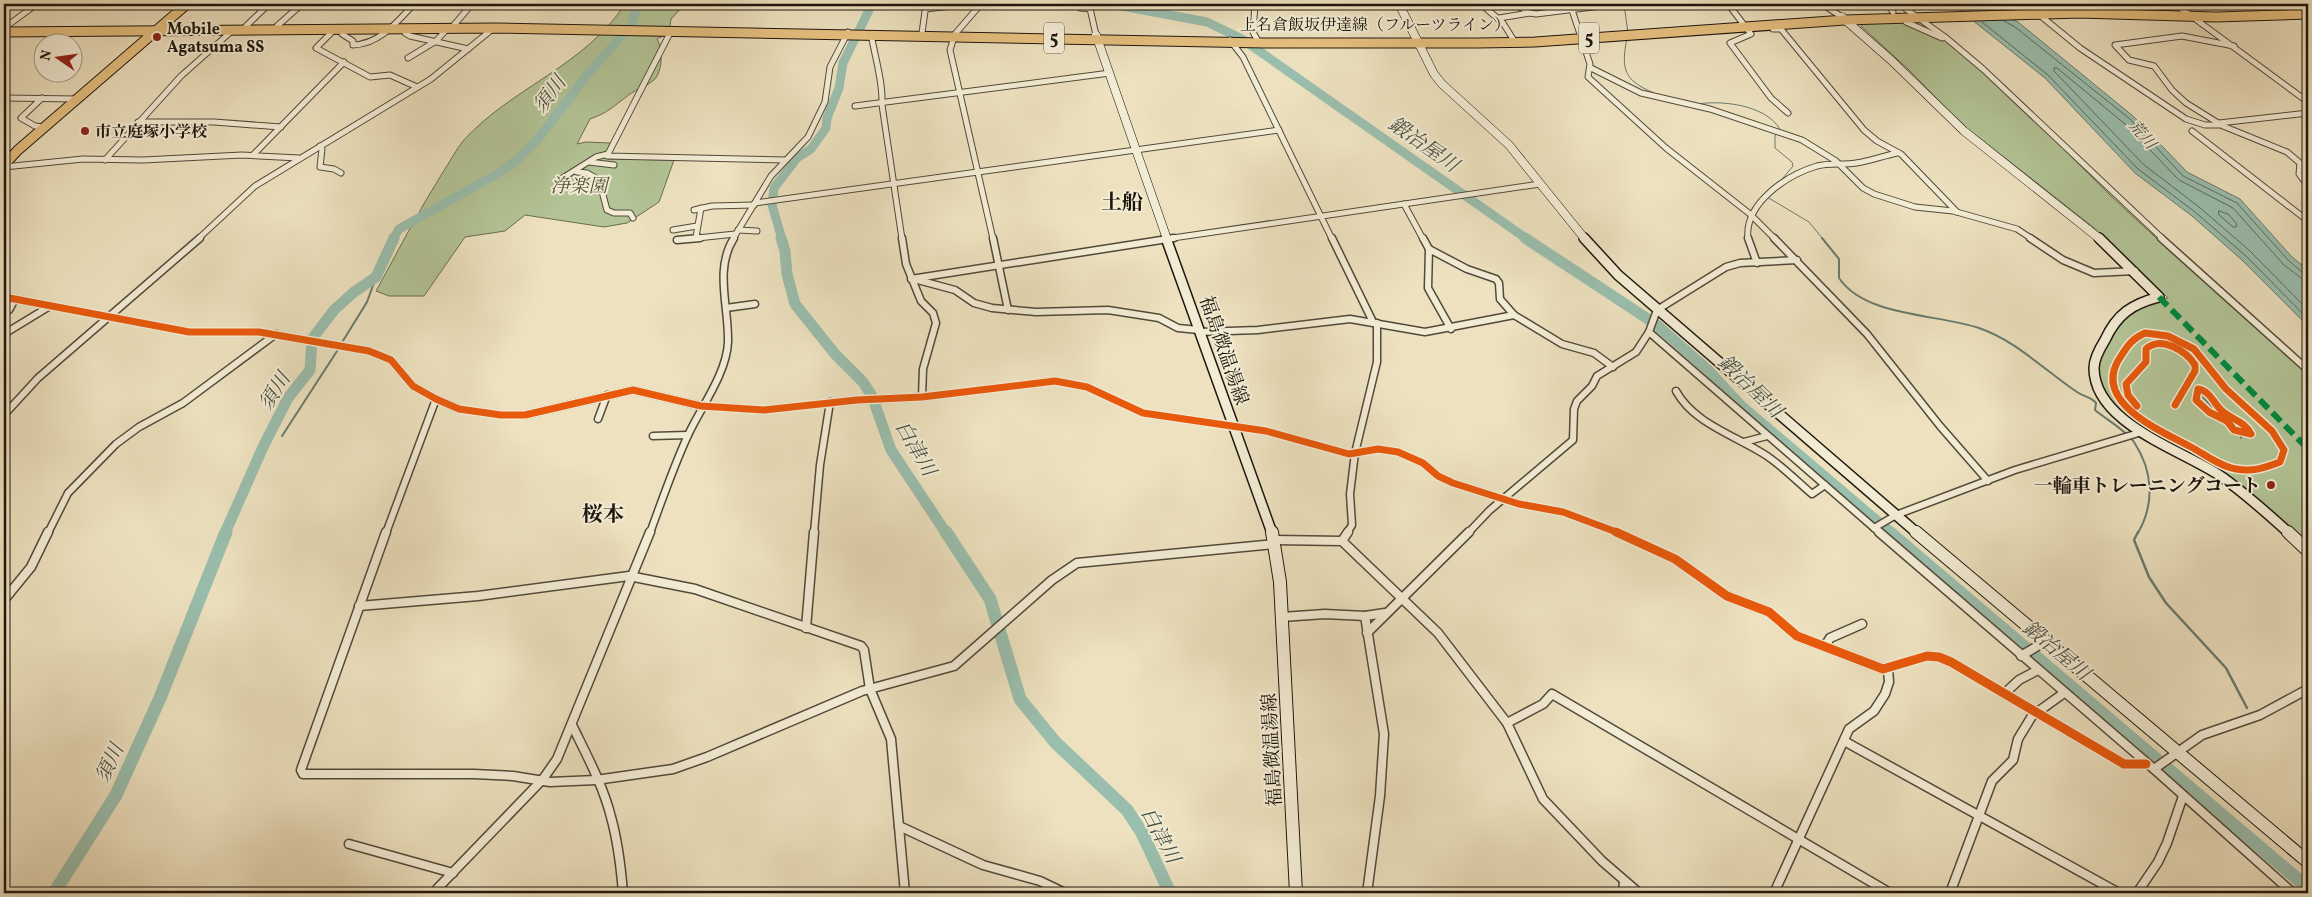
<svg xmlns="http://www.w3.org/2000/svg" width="2312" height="897" viewBox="0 0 2312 897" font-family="Vollkorn,'Noto Serif JP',serif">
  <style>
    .green { fill: #b3c496; stroke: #686d52 }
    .water { fill: #9abead; stroke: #687b6d }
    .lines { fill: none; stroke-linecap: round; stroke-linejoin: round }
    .shore { stroke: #5c6a5d; stroke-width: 1 }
    .stream-far2 { stroke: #687b6d; stroke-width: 1 }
    .stream-far1 { stroke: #687b6d; stroke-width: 2 }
    .stream { stroke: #687b6d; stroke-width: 2.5 }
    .river-far2 { stroke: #9abead; stroke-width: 9 }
    .river-far1 { stroke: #9abead; stroke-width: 11 }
    .river { stroke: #9abead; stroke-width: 13 }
    .street-far2-casing { stroke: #52493a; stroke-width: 7 }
    .street-far1-casing { stroke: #52493a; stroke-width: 9 }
    .street-casing { stroke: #52493a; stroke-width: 11 }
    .secondary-far2-casing { stroke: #1e160d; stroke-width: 9 }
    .secondary-far1-casing { stroke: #1e160d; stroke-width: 12 }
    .secondary-casing { stroke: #1e160d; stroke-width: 14 }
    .primary-casing { stroke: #1e160d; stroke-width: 11 }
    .street-far2 { stroke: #f3ecd5; stroke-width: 5 }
    .street-far1 { stroke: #f3ecd5; stroke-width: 6 }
    .street { stroke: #f3ecd5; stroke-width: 8 }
    .secondary-far2 { stroke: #f3ecd5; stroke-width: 8 }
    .secondary-far1 { stroke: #f3ecd5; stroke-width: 9 }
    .secondary { stroke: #f3ecd5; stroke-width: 12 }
    .primary { stroke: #e6c080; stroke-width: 9 }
    .quiet { stroke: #00873e; stroke-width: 6; stroke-dasharray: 12 6; stroke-linecap: butt }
    .cycleway-far1-casing { stroke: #f3ecd5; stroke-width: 10 }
    .cycleway-casing { stroke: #f3ecd5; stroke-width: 12 }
    .cycleway-far1 { stroke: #e8590c; stroke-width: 7 }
    .cycleway { stroke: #e8590c; stroke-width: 9 }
    .poi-dot { fill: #8f2418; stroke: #f3ecd5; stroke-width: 2 }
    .labels { text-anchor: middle; stroke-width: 4; stroke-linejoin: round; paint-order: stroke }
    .far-street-label { font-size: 16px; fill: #1e160d; stroke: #f3ecd5 }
    .far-poi-label { font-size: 16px; font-weight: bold; fill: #1e160d; stroke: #f3ecd5; text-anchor: start }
    .far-water-label { font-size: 16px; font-style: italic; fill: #495145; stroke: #f3ecd5 }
    .shield { fill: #f3ecd5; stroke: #5e5649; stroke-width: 1 }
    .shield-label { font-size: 18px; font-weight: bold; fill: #1e160d }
    .park-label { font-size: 19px; font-style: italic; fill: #52533d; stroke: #f3ecd5 }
    .street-label { font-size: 19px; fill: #1e160d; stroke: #f3ecd5 }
    .poi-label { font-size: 19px; font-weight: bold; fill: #1e160d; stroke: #f3ecd5; text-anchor: end }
    .water-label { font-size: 20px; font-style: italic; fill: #495145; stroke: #f3ecd5 }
    .quarter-label { font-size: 21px; font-weight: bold; fill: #1e160d; stroke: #f3ecd5 }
  </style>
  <rect width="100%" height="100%" fill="#ede1bf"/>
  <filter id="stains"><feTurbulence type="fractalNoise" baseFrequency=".004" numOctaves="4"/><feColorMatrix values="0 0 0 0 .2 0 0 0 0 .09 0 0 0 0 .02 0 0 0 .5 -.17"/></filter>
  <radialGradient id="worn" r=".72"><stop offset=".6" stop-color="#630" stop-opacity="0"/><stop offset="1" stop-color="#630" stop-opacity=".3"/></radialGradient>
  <g class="green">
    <path d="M625 4H685L671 19 669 33 657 39C663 49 663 71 654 80 647 86 637 89 630 94 615 105 608 113 590 119L577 144 586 142 611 143 604 156 608 159 674 160 659 202 627 223 604 227 525 215 505 231 465 237 424 296H389L376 291C398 251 419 210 443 172 450 162 456 149 464 140 511 88 585 66 625 4Z"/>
    <path d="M1919 21C1991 68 2049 136 2111 196 2175 257 2243 314 2308 372V545L2261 502 2145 431 2116 409 2098 381V361L2118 320 2147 302 2168 298 2093 227 1959 122 1909 70 1861 26 1864 23Z"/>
  </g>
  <path class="water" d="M1952 4H1981L2018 22 2133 116 2187 172 2240 199 2292 257 2308 270V326L2242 260 2192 216 2135 173 2045 78Z"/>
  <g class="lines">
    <g class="shore">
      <path d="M2004 21 2015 27 2130 119 2183 176 2237 203 2289 261 2303 273 2308 274"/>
      <path d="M1982 22 2048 75 2138 169 2195 212 2246 256 2308 319"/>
      <path d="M2219 211 2228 214 2237 224 2236 227H2233L2219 215Z"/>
      <path d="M2308 280 2301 278 2284 265 2233 208 2179 180 2125 124 2057 68H2054V71L2143 164 2199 207 2250 251 2308 310"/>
    </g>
    <g class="stream-far2">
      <path d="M1624 4 1628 33"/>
      <path d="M1627 38C1621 69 1623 80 1654 93"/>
      <path d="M1697 104C1723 100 1765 105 1780 129L1775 136V148L1792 162 1793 166 1778 184"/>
      <path d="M1767 197 1809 222 1823 239"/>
    </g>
    <g class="stream-far1">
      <path d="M1822 238 1839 259V278C1865 317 1938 314 1979 328 2017 341 2045 371 2077 392 2084 397 2090 396 2096 403L2095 410C2107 420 2125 430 2134 442 2153 471 2155 503 2138 533"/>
      <path d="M341 344 367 302 376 277"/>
      <path d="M2203 397 2217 412 2240 430 2242 433 2241 438"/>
      <path d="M282 436 339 348"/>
    </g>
    <path class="stream" d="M2138 532 2134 540 2149 577 2166 603 2226 668 2247 708"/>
    <g class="river-far2">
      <path d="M1111 4 1207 22 1242 39 1527 239"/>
      <path d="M393 239 399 229 497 174 518 159 537 140 588 74 632 24 637 4"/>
      <path d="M782 239 772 205 774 188 797 158 811 149 826 128 827 118 839 88 843 63 872 4"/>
    </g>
    <g class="river-far1">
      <path d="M781 238 785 251 787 274 795 304 835 354 863 382 872 396 891 450 946 533"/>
      <path d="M1525 238 1657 325 1708 370 1741 406 1891 533"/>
      <path d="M225 533 263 447 288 398 310 370 312 339 334 310 354 292 376 277 394 238"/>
    </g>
    <g class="river">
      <path d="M946 532 990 599 1020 699 1055 742 1127 810 1142 833 1170 893"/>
      <path d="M1889 532 2308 888"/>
      <path d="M54 893 116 795 160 698 226 532"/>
    </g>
    <g class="street-far2-casing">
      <g id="street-far2">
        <path d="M76 4 104 6 110 4"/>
        <path d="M981 4 955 34 950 50 993 239"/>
        <path d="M1077 4 1080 8 1091 9"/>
        <path d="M1089 4 1096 35"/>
        <path d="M1255 4 1253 32 1259 43"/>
        <path d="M1481 4 1503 23 1513 39"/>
        <path d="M1515 4 1530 13 1536 14 1617 4"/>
        <path d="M1570 4 1590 64 1588 77 1666 148 1750 214 1775 239"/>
        <path d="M1728 4 1751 34 1730 43 1771 98 1788 113"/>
        <path d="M1822 4 1842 17"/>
        <path d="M1887 4 1893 12"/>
        <path d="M1899 4 1945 37 1983 69 2163 239"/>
        <path d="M2022 4 2036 12 2080 48 2186 119 2205 125H2222"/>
        <path d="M2175 4 2308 102"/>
        <path d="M925 9 970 4"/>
        <path d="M1499 18 1530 13"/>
        <path d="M1906 22 1942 38"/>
        <path d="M454 25 472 4"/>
        <path d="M246 26 269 4"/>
        <path d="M277 26 302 4"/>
        <path d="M4 28 37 4"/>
        <path d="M335 29 316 48 370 77 390 75 417 87"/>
        <path d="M344 29 342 34 353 41V45C380 44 397 22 414 4"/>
        <path d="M405 29V33L410 36 468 49"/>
        <path d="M1773 29H1781L1864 130 1877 141 1901 154 1957 212"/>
        <path d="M671 31 607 156 786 160"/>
        <path d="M922 33 926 4"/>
        <path d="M872 39C876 61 883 83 882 105L902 239"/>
        <path d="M1230 40 1243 57 1332 239"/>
        <path d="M2234 46 2182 36 2115 45 2129 60 2154 66 2172 90 2186 103 2223 126 2287 152 2300 163 2299 174 2308 186"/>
        <path d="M408 58 436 41 448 28"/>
        <path d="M1591 68 1641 93 1710 109 1802 140 1836 161 1863 188 1874 194 1915 207 1953 211 2017 229 2032 239"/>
        <path d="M4 98 77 99"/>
        <path d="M42 98 21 118 35 126 44 127"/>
        <path d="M855 106 1110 73"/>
        <path d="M138 122H214L281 127"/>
        <path d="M2219 123 2308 113"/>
        <path d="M2192 131 2308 221"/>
        <path d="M320 146 322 149 320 167 334 169 341 173"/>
        <path d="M253 155 344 62"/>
        <path d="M105 160 181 76 233 30"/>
        <path d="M589 162 614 165"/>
        <path d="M4 167 83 159 143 160 242 155 299 158"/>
        <path d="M577 172 587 173 599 180 607 210 614 213H630L633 218"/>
        <path d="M561 179 596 157 608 154"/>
        <path d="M755 203 1279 130"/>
        <path d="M1404 204 1423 239"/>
        <path d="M694 210 712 206 754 205"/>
        <path d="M673 230 697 226"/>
        <path d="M738 230 757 231"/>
        <path d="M696 237 701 208"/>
        <path d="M198 239 255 186 431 79 495 27"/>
        <path d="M688 239 735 234"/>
        <path d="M733 239 771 176 808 137 825 102 830 67 848 32"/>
        <path d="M1166 239 1540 184"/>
        <path d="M1748 239C1744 203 1787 175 1817 166 1830 163 1843 165 1856 163 1870 161 1883 156 1897 153"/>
      </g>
    </g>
    <g class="street-far1-casing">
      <g id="street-far1">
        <path d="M902 238 906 264 921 301 933 313 936 323 923 369 922 397"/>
        <path d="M993 238 1008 310"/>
        <path d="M1332 238 1373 322"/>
        <path d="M1423 238 1429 249 1428 288 1451 329"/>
        <path d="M1748 238 1757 263"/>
        <path d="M1774 238 1867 334 1940 426 1988 481"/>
        <path d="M2030 238 2063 260 2094 273 2135 271"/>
        <path d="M2161 238 2308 370"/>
        <path d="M677 240 700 238"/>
        <path d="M1429 249 1467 269 1496 279 1499 283 1500 299 1514 315 1562 344 1594 353 1613 367"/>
        <path d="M911 279 1174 238"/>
        <path d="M914 279 955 290 974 303 992 308 1036 312 1108 310 1159 318 1178 328 1199 330"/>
        <path d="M4 297 189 332H259L369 351 391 360 413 386 436 399 459 409 501 415H525L633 390 701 406 764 410 857 400 922 397 1055 381 1087 387 1143 413 1266 431 1349 454 1378 449 1398 452 1423 463 1438 476 1453 483 1519 504 1563 512 1619 533"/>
        <path d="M726 308 755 304"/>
        <path d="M4 313 9 310 15 299"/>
        <path d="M1199 332 1258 330 1350 319 1425 332 1514 315"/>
        <path d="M1649 332 1880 533"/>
        <path d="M4 334 50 306"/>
        <path d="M1676 391C1694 424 1737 436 1767 456 1783 467 1797 481 1812 494L1825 485"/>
        <path d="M4 415 38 378 200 238"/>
        <path d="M598 419 607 395"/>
        <path d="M653 436 688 435"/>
        <path d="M1744 442 1767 436"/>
        <path d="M1874 528 1896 515 2015 470 2142 432"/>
        <path d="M48 533 68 493 116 444 139 427 183 403 276 334"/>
        <path d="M386 533 436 399"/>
        <path d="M650 533C662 500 674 465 689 433 702 406 727 372 728 342 729 307 714 269 734 238"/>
        <path d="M814 533 820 465 830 402"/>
        <path d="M1347 533 1352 525 1350 494 1355 453 1377 362V323"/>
        <path d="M1468 533 1490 510 1573 440 1574 409 1577 401 1592 386 1597 376 1636 352 1649 332 1657 310 1726 267 1740 263 1797 260"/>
      </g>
    </g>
    <g class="street-casing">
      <g id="street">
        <path d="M386 532 301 770 303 774H474L513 776 550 782 596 780 673 769 707 757 862 691 954 666 1052 580 1077 563 1275 544"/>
        <path d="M1616 532 1675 559 1727 596 1769 612 1797 636 1883 669 1927 656 1939 657 1951 662 2124 764H2146"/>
        <path d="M1879 532 2154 769 2293 893"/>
        <path d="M1274 540 1342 541 1438 633 1507 723 1543 799 1602 861 1639 893"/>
        <path d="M1342 541 1348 532"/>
        <path d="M4 600 31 567 48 532"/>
        <path d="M359 606 478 596 629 576 695 589 861 646 864 650 870 689 891 739 905 893"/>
        <path d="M1365 616 1384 734 1380 796 1367 893"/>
        <path d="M1282 617 1325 614 1365 616 1385 613"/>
        <path d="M806 628 814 532"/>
        <path d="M1367 633 1469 532"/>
        <path d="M1825 646 1830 638 1862 624"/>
        <path d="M2021 656 2044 642"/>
        <path d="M2005 693 2019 680 2038 670"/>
        <path d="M1507 723 1543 704 1552 694 1890 893"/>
        <path d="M572 725C586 754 603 785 611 817 618 842 621 868 623 893"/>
        <path d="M1844 741 2119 893"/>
        <path d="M2154 769 2202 735 2260 715 2308 689"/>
        <path d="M899 826 983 865 1040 881 1065 893"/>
        <path d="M349 844 453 873"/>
        <path d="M433 893 543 779 557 759 650 532"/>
        <path d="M1623 893 1624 881"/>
        <path d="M1774 893 1849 729 1874 711 1885 694 1889 682 1888 669"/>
        <path d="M1950 893 1992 781 2013 760 2018 739 2032 716 2064 693"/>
        <path d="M2137 893 2158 862 2167 843 2183 796"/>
      </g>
    </g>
    <g class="secondary-far2-casing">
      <g id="secondary-far2">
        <path d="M1399 4 1434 74 1442 84 1509 145 1585 239"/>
        <path d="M1842 17 1892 61 1964 131 2100 239"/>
        <path d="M1096 35 1167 239"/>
      </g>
    </g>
    <g class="secondary-far1-casing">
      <g id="secondary-far1">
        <path d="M1166 238 1272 533"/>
        <path d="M1584 238 1618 275 1917 533"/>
        <path d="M2099 238 2159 297C2132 304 2117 314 2105 340 2100 348 2094 358 2094 368 2094 423 2180 449 2219 475 2244 492 2267 513 2289 533"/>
      </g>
    </g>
    <g class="secondary-casing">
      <g id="secondary">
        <path d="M1272 532 1280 582 1296 893"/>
        <path d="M1916 532 2308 862"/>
        <path d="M2288 532 2308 551"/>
      </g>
    </g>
    <g class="primary-casing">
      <g id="primary">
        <path d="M4 32 496 28 1264 43H1477L1535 42 1845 20 2079 13 2216 17 2308 14"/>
        <path d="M4 165 18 150 187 4"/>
      </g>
    </g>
    <use href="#street-far2" class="street-far2"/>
    <use href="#street-far1" class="street-far1"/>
    <use href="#street" class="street"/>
    <use href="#secondary-far2" class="secondary-far2"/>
    <use href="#secondary-far1" class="secondary-far1"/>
    <use href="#secondary" class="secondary"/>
    <use href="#primary" class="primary"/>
    <path class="quiet" d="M2159 297 2308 449"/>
    <g class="cycleway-far1-casing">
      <g id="cycleway-far1">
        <path d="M4 297 189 332H259L369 351 391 360 413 386 436 399 459 409 501 415H525L633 390 701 406 764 410 857 400 922 397 1055 381 1087 387 1143 413 1266 431 1349 454 1378 449 1398 452 1423 463 1438 476 1453 483 1519 504 1563 512 1619 533"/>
        <path d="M2145 333 2168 336 2194 349 2226 389 2272 431 2284 450 2280 462C2264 468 2253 472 2236 469 2221 467 2204 454 2191 447 2159 430 2089 401 2121 356 2128 345 2133 338 2145 333Z"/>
        <path d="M2198 389C2210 391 2213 402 2221 410 2230 419 2245 421 2251 434L2234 430 2227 421 2209 412 2196 400Z"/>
        <path d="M2137 406 2128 395 2126 384 2146 362V349C2161 335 2186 351 2195 365V371L2175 405"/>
      </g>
    </g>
    <g class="cycleway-casing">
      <path id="cycleway" d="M1616 532 1675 559 1727 596 1769 612 1797 636 1883 669 1927 656 1939 657 1951 662 2124 764H2146"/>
    </g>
    <use href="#cycleway-far1" class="cycleway-far1"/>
    <use href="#cycleway" class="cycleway"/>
  </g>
  <g class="poi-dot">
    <circle cx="157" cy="37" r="5"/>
    <circle cx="85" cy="131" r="5"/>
    <circle cx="2271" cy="485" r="5"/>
  </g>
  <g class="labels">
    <g class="far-street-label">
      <text x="1375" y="30">上名倉飯坂伊達線（フルーツライン）</text>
    </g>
    <g class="far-poi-label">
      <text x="167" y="34">Mobile<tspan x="167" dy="18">Agatsuma SS</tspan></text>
      <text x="95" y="137">市立庭塚小学校</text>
    </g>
    <g class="far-water-label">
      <text transform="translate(2143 134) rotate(50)" y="6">荒川</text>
    </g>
    <g class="shield">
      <rect x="1044" y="22.5" width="20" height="31" rx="4"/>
      <rect x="1579" y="22.5" width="20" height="31" rx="4"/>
    </g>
    <g class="shield-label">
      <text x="1054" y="44">5</text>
      <text x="1589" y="44">5</text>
    </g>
    <g class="park-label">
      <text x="579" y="192">浄楽園</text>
    </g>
    <g class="street-label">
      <text transform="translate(1225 350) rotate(71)" y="7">福島微温湯線</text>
      <text transform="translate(1271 750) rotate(-93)" y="7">福島微温湯線</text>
    </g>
    <g class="poi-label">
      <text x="2261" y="492">一輪車トレーニングコート</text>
    </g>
    <g class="water-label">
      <text transform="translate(549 94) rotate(-53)" y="7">須川</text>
      <text transform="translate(1424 144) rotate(35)" y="7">鍛冶屋川</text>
      <text transform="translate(1751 386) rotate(44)" y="7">鍛冶屋川</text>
      <text transform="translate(274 391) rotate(-58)" y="7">須川</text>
      <text transform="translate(916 448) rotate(60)" y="7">白津川</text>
      <text transform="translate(2057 650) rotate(40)" y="7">鍛冶屋川</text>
      <text transform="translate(109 763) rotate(-65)" y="7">須川</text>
      <text transform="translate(1161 835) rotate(62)" y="7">白津川</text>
    </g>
    <g class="quarter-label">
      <text x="1122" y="209">土船</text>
      <text x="603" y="521">桜本</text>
    </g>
  </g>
  <rect width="2312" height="897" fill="none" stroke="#ede1bf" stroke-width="20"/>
  <rect x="5" y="5" width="2302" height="887" fill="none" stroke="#1e160d" stroke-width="2.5"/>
  <rect x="10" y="10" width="2292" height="877" fill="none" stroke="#1e160d"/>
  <g transform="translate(58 58) rotate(283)"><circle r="24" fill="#f3ecd5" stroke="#9e9685"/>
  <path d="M0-4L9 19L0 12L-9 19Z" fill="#8f2418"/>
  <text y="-8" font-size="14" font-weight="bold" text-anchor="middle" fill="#1e160d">N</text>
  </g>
  <rect width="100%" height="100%" filter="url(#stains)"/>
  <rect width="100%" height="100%" fill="url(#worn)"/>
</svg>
